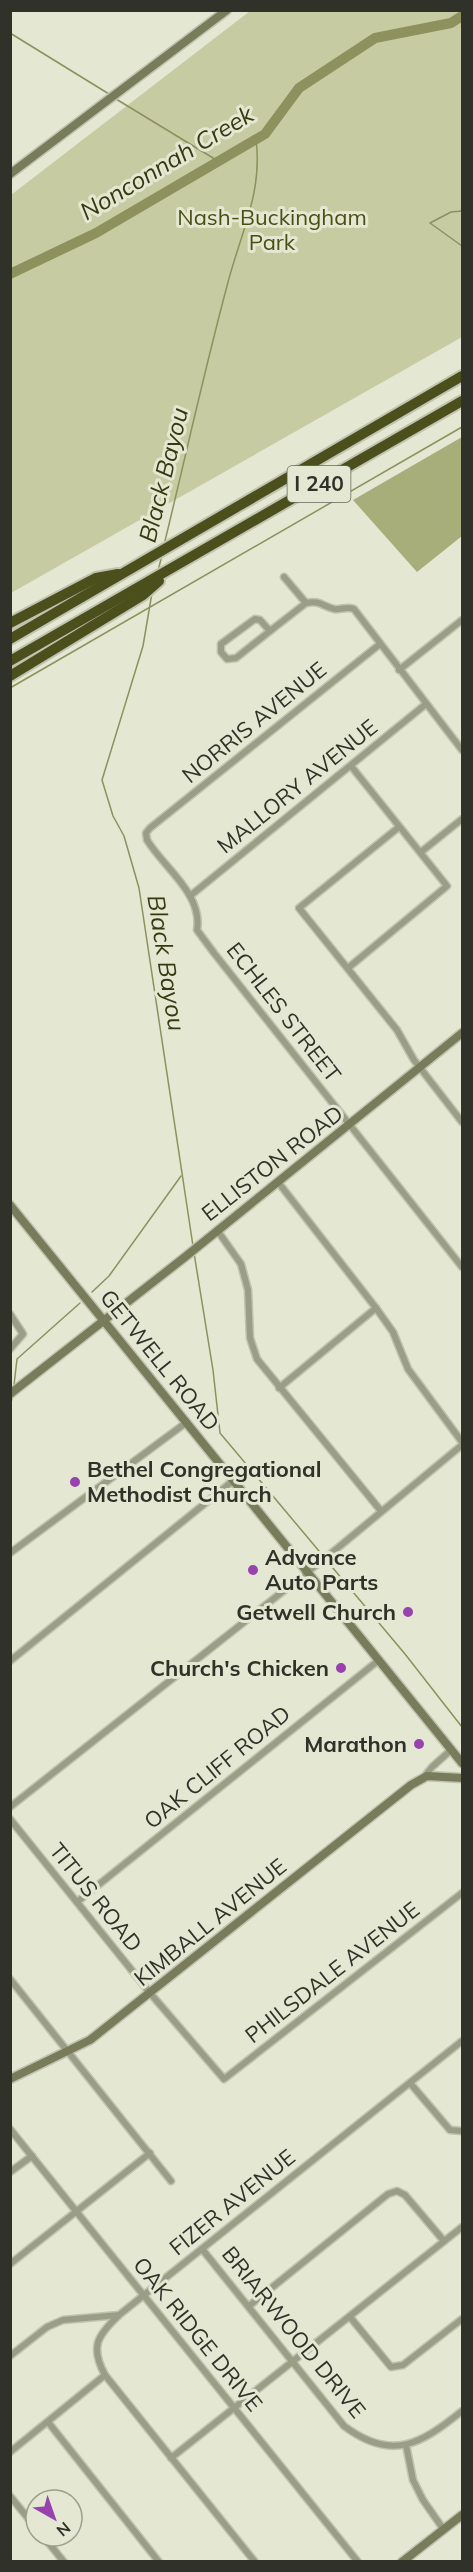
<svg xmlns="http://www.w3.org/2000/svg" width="473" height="2572" viewBox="0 0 473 2572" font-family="Mulish,sans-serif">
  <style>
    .green { fill: #c6cba2 }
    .forest { fill: #a8ae79 }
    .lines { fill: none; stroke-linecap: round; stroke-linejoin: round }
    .stream { stroke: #8c915d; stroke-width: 1.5 }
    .river { stroke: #8c915d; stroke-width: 10 }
    .street-casing { stroke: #c0c3b0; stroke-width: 9 }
    .secondary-casing { stroke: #c0c3b0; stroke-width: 11 }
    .highway-casing { stroke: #c0c3b0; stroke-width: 14 }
    .street { stroke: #9b9e87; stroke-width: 6 }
    .secondary { stroke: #797c5a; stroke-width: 8 }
    .highway { stroke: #4b4f1c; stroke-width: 10 }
    .poi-dot { fill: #9742af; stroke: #e4e7d2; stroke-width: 2 }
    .labels { text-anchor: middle; stroke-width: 6; stroke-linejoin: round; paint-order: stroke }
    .shield { fill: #e4e7d2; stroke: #66685c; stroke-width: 1.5 }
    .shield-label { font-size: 21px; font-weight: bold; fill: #303129 }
    .park-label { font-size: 22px; fill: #4b4f11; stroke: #e4e7d2 }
    .street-label { font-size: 22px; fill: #303129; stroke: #e4e7d2 }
    .poi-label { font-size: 22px; font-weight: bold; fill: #303129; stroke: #e4e7d2; text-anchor: end }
    .water-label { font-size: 24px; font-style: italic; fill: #373a10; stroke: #e4e7d2 }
  </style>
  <rect width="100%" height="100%" fill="#e4e7d2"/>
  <path class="green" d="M250 11H462V337L11 593V195Z"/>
  <path class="forest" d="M462 437V536L417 572 353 500Z"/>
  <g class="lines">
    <g class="stream">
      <path d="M10 33 109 94"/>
      <path d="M116 99 218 161"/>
      <path d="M462 211 451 212 430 223 462 246"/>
      <path d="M164 545C185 459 204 372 227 286 240 234 263 194 256 139"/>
      <path d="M158 571 162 555"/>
      <path d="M152 593 143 646 102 780 113 816 124 836 139 888 193 1246"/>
      <path d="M10 688 462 427"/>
      <path d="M194 1253 213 1370 220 1433 324 1557"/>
      <path d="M92 1292 109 1276 181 1176"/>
      <path d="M14 1385 17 1359 80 1303"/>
      <path d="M10 1408 12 1398"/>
      <path d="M327 1561 405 1654 462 1727"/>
    </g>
    <path class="river" d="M10 274 96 233 265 134 299 88 375 38 451 23 462 16"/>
    <g class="street-casing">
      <g id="street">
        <path d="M284 577 306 603C320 600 322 606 334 609 341 610 347 606 354 609L462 750"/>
        <path d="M255 619 260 620 270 631 236 658 227 659 221 652V644Z"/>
        <path d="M270 631 306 603"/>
        <path d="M380 644 150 828 146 833 147 840C164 868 203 894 197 930L214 953 462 1267"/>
        <path d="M399 670 462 620"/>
        <path d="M399 827 299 908 397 1030 414 1060 462 1122"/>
        <path d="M421 852 462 819"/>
        <path d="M190 896 426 704"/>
        <path d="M348 968 447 886 351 766"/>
        <path d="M278 1182 376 1308 393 1332 408 1369 462 1442"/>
        <path d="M217 1230 241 1264 248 1290 250 1338 257 1359 381 1511"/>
        <path d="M10 1314 23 1334 10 1349"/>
        <path d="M279 1388 376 1308"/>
        <path d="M10 1553 187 1422"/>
        <path d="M10 1661 234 1480"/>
        <path d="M424 1777 432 1767 451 1750"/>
        <path d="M10 1807 334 1551 462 1445"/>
        <path d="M10 1819 150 1993 224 2079 462 1893"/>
        <path d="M77 1902 379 1660"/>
        <path d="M10 1979 171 2181"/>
        <path d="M410 2083 450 2130 462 2131"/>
        <path d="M10 2129 358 2562"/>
        <path d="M10 2172 32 2156"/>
        <path d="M202 2249 344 2426C392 2462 421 2444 462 2411"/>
        <path d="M10 2264 150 2153"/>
        <path d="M249 2306 388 2194 397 2191 405 2195 444 2241"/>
        <path d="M118 2316C97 2336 90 2347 105 2375L255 2562"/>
        <path d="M350 2317 391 2367 403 2365 462 2319"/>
        <path d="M10 2356 47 2327 63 2320 119 2315 462 2041"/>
        <path d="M48 2422 159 2562"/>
        <path d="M406 2445 413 2480 423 2500 444 2530"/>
        <path d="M10 2452 105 2375"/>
        <path d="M171 2458 462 2227"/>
        <path d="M10 2496 36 2528"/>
        <path d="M43 2536 64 2562"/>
      </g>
    </g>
    <g class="secondary-casing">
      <g id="secondary">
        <path d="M10 174 227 10"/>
        <path d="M10 1205 462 1763"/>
        <path d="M10 1394 185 1257 462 1033"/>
        <path d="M10 2079 90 2040 411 1785 427 1776 462 1778"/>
        <path d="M402 2562 462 2515"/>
      </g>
    </g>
    <g class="highway-casing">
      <g id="highway">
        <path d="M10 623 96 578 118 574"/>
        <path d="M10 639 462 376"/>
        <path d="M10 661 462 401"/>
        <path d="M10 676 143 595 159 581"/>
      </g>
    </g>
    <use href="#street" class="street"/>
    <use href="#secondary" class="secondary"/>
    <use href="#highway" class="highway"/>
  </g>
  <g class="poi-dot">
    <circle cx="75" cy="1482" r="6"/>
    <circle cx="253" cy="1570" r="6"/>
    <circle cx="408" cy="1612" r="6"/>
    <circle cx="341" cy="1668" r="6"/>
    <circle cx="419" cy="1744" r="6"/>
  </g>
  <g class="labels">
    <rect class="shield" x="287.5" y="466" width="63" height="36" rx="4.5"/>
    <g class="shield-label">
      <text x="319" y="491">I 240</text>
    </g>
    <g class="park-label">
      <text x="272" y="225">Nash-Buckingham<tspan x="272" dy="25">Park</tspan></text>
    </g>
    <g class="street-label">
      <text transform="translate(254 722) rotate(-39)" y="8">NORRIS AVENUE</text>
      <text transform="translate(297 786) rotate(-39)" y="8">MALLORY AVENUE</text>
      <text transform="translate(284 1012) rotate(52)" y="8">ECHLES STREET</text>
      <text transform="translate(272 1163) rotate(-38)" y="8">ELLISTON ROAD</text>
      <text transform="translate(160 1360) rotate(51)" y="8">GETWELL ROAD</text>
      <text transform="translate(217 1767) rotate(-39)" y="8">OAK CLIFF ROAD</text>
      <text transform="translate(96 1897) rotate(51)" y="8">TITUS ROAD</text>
      <text transform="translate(210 1922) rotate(-39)" y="8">KIMBALL AVENUE</text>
      <text transform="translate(332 1972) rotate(-38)" y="8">PHILSDALE AVENUE</text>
      <text transform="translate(232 2202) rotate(-39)" y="8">FIZER AVENUE</text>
      <text transform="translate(294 2332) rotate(51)" y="8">BRIARWOOD DRIVE</text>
      <text transform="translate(198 2334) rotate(51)" y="8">OAK RIDGE DRIVE</text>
    </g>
    <g class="poi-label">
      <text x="87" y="1477" text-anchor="start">Bethel Congregational<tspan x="87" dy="25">Methodist Church</tspan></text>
      <text x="265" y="1565" text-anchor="start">Advance<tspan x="265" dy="25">Auto Parts</tspan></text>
      <text x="396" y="1620">Getwell Church</text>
      <text x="329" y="1676">Church's Chicken</text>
      <text x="407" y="1752">Marathon</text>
    </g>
    <g class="water-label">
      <text transform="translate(167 163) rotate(-31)" y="8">Nonconnah Creek</text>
      <text transform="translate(164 475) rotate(-76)" y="8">Black Bayou</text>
      <text transform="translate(166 963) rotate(81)" y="8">Black Bayou</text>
    </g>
  </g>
  <rect width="473" height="2572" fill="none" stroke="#303129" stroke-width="24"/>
  <g transform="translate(54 2518) rotate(140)"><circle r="28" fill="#e4e7d2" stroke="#9c9e8e" stroke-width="1.5"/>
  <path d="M0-4.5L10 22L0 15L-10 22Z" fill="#9742af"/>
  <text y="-9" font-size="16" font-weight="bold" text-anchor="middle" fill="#303129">N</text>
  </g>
</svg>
